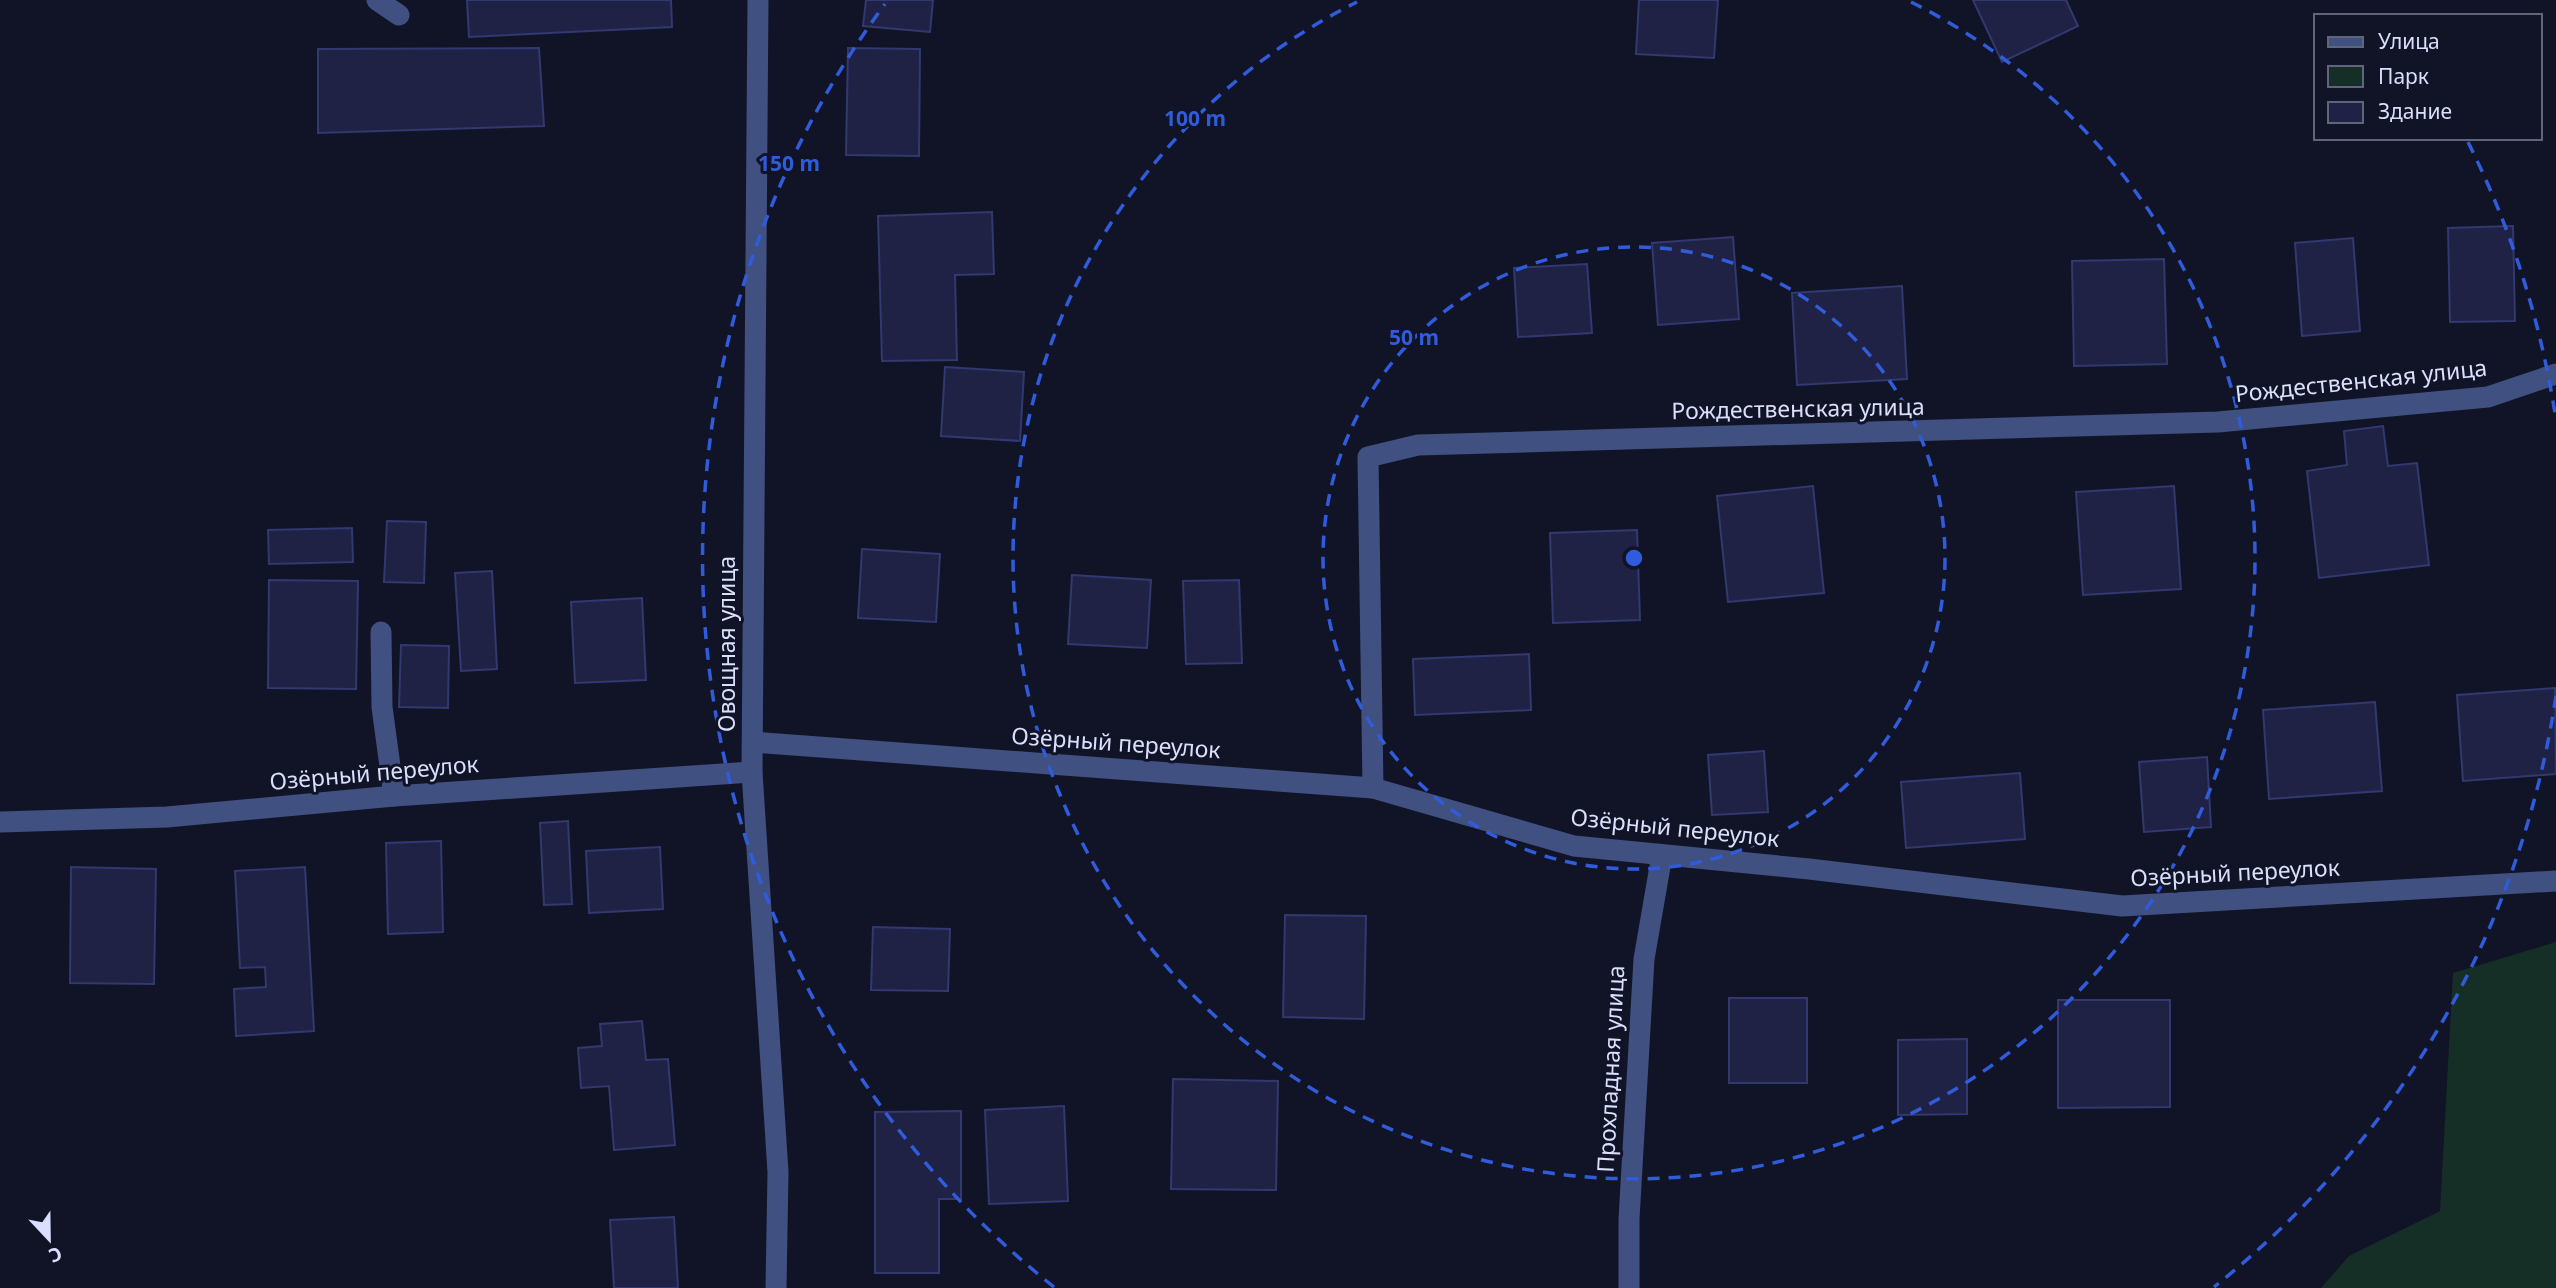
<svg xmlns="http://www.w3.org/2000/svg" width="2556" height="1288" viewBox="0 0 2556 1288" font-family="'Noto Sans',sans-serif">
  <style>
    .green { fill: #152f27 }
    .building { fill: #1f2245; stroke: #323870; stroke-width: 2 }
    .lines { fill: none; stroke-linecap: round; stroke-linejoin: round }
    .minor { stroke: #405081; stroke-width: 21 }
    .ring { fill: none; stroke: #305cdc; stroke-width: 3.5; stroke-dasharray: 12 9 }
    .labels { text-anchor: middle; stroke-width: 6; stroke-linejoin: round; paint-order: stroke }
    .street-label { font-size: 23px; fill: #d9dffc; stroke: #111426 }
    .centre { fill: #305cdc; stroke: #111426; stroke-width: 3.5 }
    .ring-label { font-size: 21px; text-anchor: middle; font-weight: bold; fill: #305cdc; stroke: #111426; stroke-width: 6; stroke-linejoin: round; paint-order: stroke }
  </style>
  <rect width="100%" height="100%" fill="#111426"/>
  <path class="green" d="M2556 942V1288H2321L2349 1256 2440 1211 2453 973Z"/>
  <g class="building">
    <path d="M467 0H671L672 27 469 37Z"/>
    <path d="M866 0H933L930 32 863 26Z"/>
    <path d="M1639 0H1718L1714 58 1636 54Z"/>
    <path d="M1973 0H2066L2078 26 2002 62Z"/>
    <path d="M539 48 544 126 318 133V49Z"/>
    <path d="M848 48 920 49 919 156 846 155Z"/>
    <path d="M992 212 994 274 955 275 957 360 882 361 878 216Z"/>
    <path d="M2513 226 2515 321 2450 322 2448 228Z"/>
    <path d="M1733 237 1739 319 1658 325 1652 243Z"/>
    <path d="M2353 238 2360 331 2302 336 2295 243Z"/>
    <path d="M2164 259 2167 364 2074 366 2072 261Z"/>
    <path d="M1587 264 1592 333 1518 337 1514 268Z"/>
    <path d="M1902 286 1907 379 1797 385 1792 293Z"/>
    <path d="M945 367 1024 372 1020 441 941 436Z"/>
    <path d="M2383 426 2388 466 2417 463 2429 565 2319 578 2307 471 2347 465 2344 431Z"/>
    <path d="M1813 486 1824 593 1728 602 1717 496Z"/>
    <path d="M2174 486 2181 589 2083 595 2076 492Z"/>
    <path d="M387 521 426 522 424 583 384 582Z"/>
    <path d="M352 528 353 562 269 564 268 530Z"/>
    <path d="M1637 530 1640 620 1553 623 1550 533Z"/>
    <path d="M862 549 940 554 936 622 858 618Z"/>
    <path d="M492 571 497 669 461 671 455 573Z"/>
    <path d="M1072 575 1151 580 1147 648 1068 644Z"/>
    <path d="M269 580 358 581 356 689 268 688Z"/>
    <path d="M1239 580 1242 663 1186 664 1183 581Z"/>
    <path d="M642 598 646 680 575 683 571 602Z"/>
    <path d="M401 645 449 646 448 708 399 707Z"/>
    <path d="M1529 654 1531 710 1415 715 1413 659Z"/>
    <path d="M2555 688 2556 774 2463 781 2457 695Z"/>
    <path d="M2375 702 2382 791 2269 799 2263 710Z"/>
    <path d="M1764 751 1768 812 1712 815 1708 755Z"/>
    <path d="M2207 757 2211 827 2144 832 2139 762Z"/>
    <path d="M2020 773 2025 839 1906 848 1901 782Z"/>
    <path d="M568 821 572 904 544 905 540 823Z"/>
    <path d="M441 841 443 932 388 934 386 843Z"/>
    <path d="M660 847 663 909 589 913 586 851Z"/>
    <path d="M71 867 156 869 154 984 70 983Z"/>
    <path d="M305 867 314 1031 236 1036 234 989 266 987 265 967 240 968 235 871Z"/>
    <path d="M1285 915 1366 916 1364 1019 1283 1017Z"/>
    <path d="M873 927 950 929 948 991 871 990Z"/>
    <rect x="1729" y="998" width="78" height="85"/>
    <path d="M2058 1000H2170V1107L2058 1108Z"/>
    <path d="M642 1021 646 1060 668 1059 675 1145 614 1150 609 1086 581 1088 578 1048 602 1046 600 1024Z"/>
    <path d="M1967 1039V1114L1898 1115V1040Z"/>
    <path d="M1173 1079 1278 1081 1276 1190 1171 1189Z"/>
    <path d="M1064 1106 1068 1201 989 1204 985 1110Z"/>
    <path d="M961 1111V1199H939V1273H875V1112Z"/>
    <path d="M674 1217 678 1288H614L610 1220Z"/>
  </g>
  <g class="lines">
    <g class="minor">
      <path d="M377 0 399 15"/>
      <path d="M758 0 752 772 778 1172 776 1288"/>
      <path d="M381 632 382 707 394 796"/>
      <path d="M753 742 1373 788 1574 846 1809 869 2122 906 2556 881"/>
      <path d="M1373 788 1368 457 1418 445 2218 422 2488 397 2556 374"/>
      <path d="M0 822 167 817 394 796 752 772"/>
      <path d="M1629 1288V1219L1644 959 1662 855"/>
    </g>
  </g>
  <g class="ring">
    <circle cx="1634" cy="558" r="311"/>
    <path d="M1911 2A621 621 0 1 1 1357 2"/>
    <path d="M2556 696A932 932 0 0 1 2214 1287M1054 1287A932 932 0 0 1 885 4M2468 142A932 932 0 0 1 2556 420"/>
  </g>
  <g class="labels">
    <g class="street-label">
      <text transform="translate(2361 381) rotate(-6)" y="8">Рождественская улица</text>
      <text transform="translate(1798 409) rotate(-1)" y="8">Рождественская улица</text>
      <text transform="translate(727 644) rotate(-90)" y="8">Овощная улица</text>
      <text transform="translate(1116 743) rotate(4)" y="8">Озёрный переулок</text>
      <text transform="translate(374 773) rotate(-5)" y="8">Озёрный переулок</text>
      <text transform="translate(1675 828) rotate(6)" y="8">Озёрный переулок</text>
      <text transform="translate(2235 873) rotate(-3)" y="8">Озёрный переулок</text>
      <text transform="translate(1611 1069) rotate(-87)" y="8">Прохладная улица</text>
    </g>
  </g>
  <circle cx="1634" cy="558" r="10" class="centre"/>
  <g class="ring-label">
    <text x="1195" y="126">100 m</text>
    <text x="789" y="171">150 m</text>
    <text x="1414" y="345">50 m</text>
  </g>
  <rect x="2314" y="14" width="228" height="126" fill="#111426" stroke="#61657c" stroke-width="2"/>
  <rect x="2328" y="37" width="35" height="10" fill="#405081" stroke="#61657c" stroke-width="2"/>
  <text x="2378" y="49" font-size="21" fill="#d9dffc">Улица</text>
  <rect x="2328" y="66" width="35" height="21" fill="#152f27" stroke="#61657c" stroke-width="2"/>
  <text x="2378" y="84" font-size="21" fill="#d9dffc">Парк</text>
  <rect x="2328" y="102" width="35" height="21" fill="#1f2245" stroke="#61657c" stroke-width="2"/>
  <text x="2378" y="119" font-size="21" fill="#d9dffc">Здание</text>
  <g transform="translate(49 1239) rotate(158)" stroke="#111426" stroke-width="5" paint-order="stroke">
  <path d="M0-5L12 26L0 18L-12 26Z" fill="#d9dffc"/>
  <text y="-10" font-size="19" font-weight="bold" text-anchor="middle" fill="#d9dffc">С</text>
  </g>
</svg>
